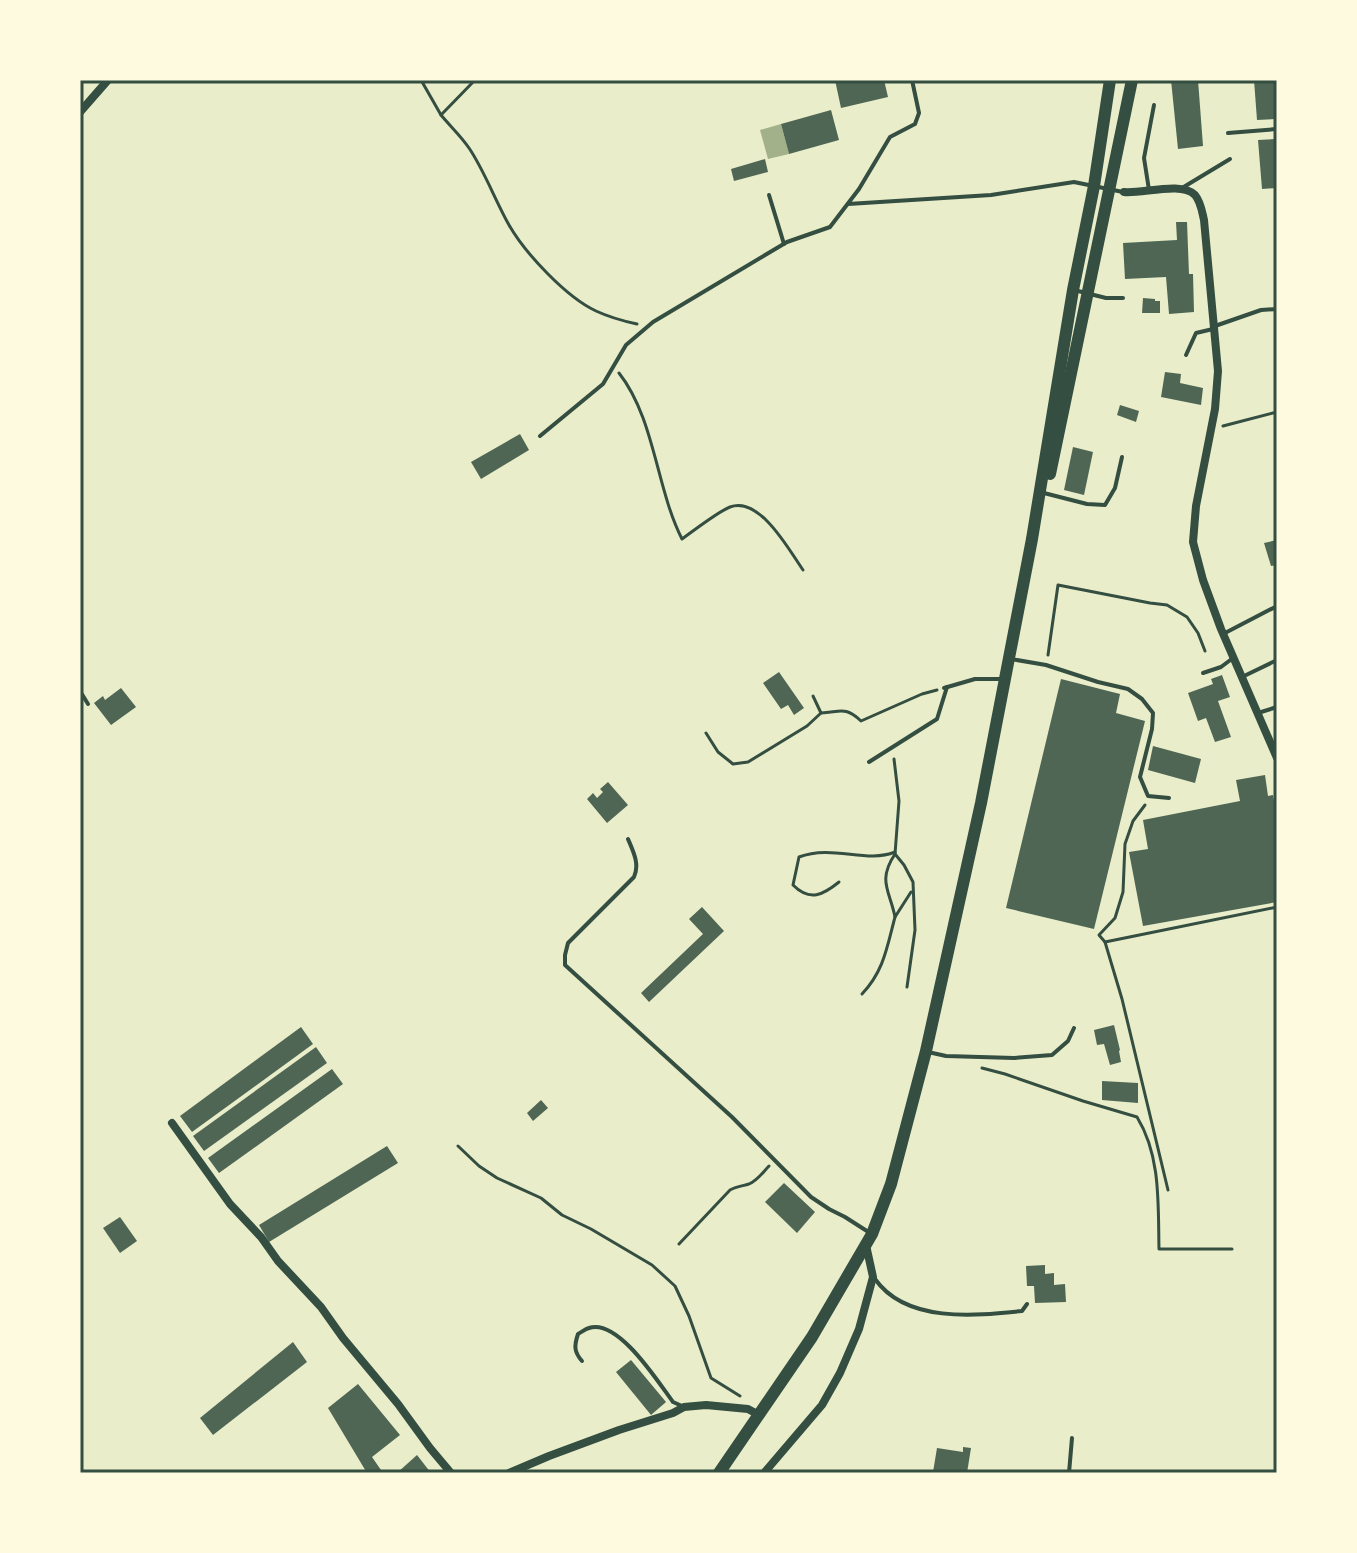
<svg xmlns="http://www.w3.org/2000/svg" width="1357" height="1553" viewBox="0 0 1357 1553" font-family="'Fira Sans Condensed',sans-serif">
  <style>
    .water { fill: #a3b18a }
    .building { fill: #4f6655 }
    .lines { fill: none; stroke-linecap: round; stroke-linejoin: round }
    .path { stroke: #344e41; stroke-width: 3 }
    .service { stroke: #344e41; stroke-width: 4 }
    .minor { stroke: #344e41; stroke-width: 8 }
    .secondary { stroke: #344e41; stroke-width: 12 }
    .neatline { fill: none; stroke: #344e41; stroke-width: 3 }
  </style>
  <rect width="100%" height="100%" fill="#e9edc9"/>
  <path class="water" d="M781 124 789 154 768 159 760 130Z"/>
  <g class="building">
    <path d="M835 80H884L888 97 841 108Z"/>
    <path d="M1171 80H1198L1203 146 1178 149Z"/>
    <path d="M1254 80H1277V119L1257 120Z"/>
    <path d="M831 110 839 140 789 154 781 124Z"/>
    <path d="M1277 139V188L1262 189 1258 140Z"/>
    <path d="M765 159 768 172 734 181 731 169Z"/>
    <path d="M1176 222H1187L1189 274H1193L1194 312 1169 314 1166 277 1125 279 1123 243 1177 240Z"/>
    <path d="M1143 298 1155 299V301H1160V313H1142Z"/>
    <path d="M1165 372 1181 374 1180 383 1203 388 1201 405 1161 397Z"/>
    <path d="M1120 405 1139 411 1136 422 1117 415Z"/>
    <path d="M520 434 529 450 481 479 471 462Z"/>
    <path d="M1073 447 1093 452 1084 495 1064 490Z"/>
    <path d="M1277 540V565L1271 566 1264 543Z"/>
    <path d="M779 672 804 708 794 715 788 705 781 709 763 683Z"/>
    <path d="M1222 675 1230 697 1218 701 1231 737 1215 742 1206 718 1198 721 1188 693 1213 684 1211 679Z"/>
    <path d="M1061 679 1120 694 1116 713 1145 721 1094 929 1006 908Z"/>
    <path d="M121 688 136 707 111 725 94 703 103 696 105 700Z"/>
    <path d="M1153 746 1201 759 1195 783 1148 770Z"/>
    <path d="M1265 775 1268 796 1273 795 1277 818V902L1143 926 1129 852 1148 849 1143 820 1240 801 1236 780Z"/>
    <path d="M608 782 628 805 607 823 587 799 593 793 597 798 603 792 600 789Z"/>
    <path d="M702 907 724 931 649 1002 641 993 703 934 689 919Z"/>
    <path d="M1114 1025 1120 1050 1119 1051 1121 1062 1110 1065 1104 1044 1097 1045 1094 1030Z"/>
    <path d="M301 1027 313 1044 192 1132 180 1116Z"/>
    <path d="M316 1047 327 1063 204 1151 193 1136Z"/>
    <path d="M332 1069 343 1084 219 1173 208 1158Z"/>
    <path d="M1102 1081 1138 1083V1103L1102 1100Z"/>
    <path d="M541 1100 548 1108 533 1121 527 1113Z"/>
    <path d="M387 1146 398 1163 269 1242 259 1225Z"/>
    <path d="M784 1183 815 1212 797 1233 765 1202Z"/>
    <path d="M120 1217 137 1241 120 1253 103 1228Z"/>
    <path d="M1045 1265V1274L1054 1273V1285L1065 1284 1066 1302 1035 1303 1034 1286H1027L1026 1266Z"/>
    <path d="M293 1342 307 1362 213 1435 200 1418Z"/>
    <path d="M631 1360 666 1402 651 1415 616 1372Z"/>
    <path d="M358 1384 400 1435 372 1457 381 1470 377 1473H367L328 1408Z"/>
    <path d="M963 1447 971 1448 967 1473 933 1472 937 1448 963 1452Z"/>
    <path d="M417 1455 431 1473H397Z"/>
  </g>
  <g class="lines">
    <g class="path">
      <path d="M421 80 441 115"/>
      <path d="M475 80 441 115C450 126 461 136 469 148 484 170 495 200 509 225 525 253 566 297 596 311 609 317 623 321 637 324"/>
      <path d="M619 373C655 419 656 488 682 539 693 531 719 511 730 507 760 496 789 550 803 570"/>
      <path d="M1223 426 1277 412"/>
      <path d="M1048 655 1058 585 1150 603 1167 605 1187 617 1198 633 1205 651"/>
      <path d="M813 696 821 713C841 712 845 706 861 721L922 694 937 690"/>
      <path d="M706 733 718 752 733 764 748 762 807 726 821 713"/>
      <path d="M894 759 899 801 895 854 904 865 913 882 915 930 907 987"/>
      <path d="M895 854C877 881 890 891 895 917L911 892"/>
      <path d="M839 882C823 895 810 902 793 885L799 857C833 844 866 864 895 852"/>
      <path d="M1105 942 1099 935 1115 918 1123 892 1125 844 1133 821 1145 805"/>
      <path d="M862 994C884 971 887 947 895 917"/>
      <path d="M982 1068 1005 1074 1083 1101 1137 1117C1161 1156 1158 1204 1159 1249H1232"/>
      <path d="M458 1146 479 1166 497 1178 541 1198 562 1215 591 1229 652 1265 675 1286 689 1316 711 1378 740 1396"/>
      <path d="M1168 1190 1122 999 1105 942 1277 907"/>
      <path d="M679 1244 730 1190C737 1186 743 1186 749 1184 758 1180 763 1172 769 1166"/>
    </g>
    <g class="service">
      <path d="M1228 133 1277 129"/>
      <path d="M1182 188 1230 159"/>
      <path d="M1149 190 1144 158 1154 105"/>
      <path d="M769 195 784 244"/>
      <path d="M848 204 991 195 1074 182 1123 192"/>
      <path d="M1074 290 1106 298H1123"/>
      <path d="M1215 326 1261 310 1277 309"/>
      <path d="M1186 355 1196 333 1213 329"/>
      <path d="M540 436 603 384 626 345 653 322 787 242 830 227 859 189 890 137 915 124 919 113 912 80"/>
      <path d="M1040 492 1087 504 1105 505 1115 488 1122 457"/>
      <path d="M1225 633 1277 606"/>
      <path d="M1011 659 1046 665 1098 682 1128 689 1142 699 1153 713 1152 729 1140 777 1148 796 1169 798"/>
      <path d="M1203 673 1221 667 1233 658"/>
      <path d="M1242 677 1277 660"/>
      <path d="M944 688 975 679H1002"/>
      <path d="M80 691 88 704"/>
      <path d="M1258 713 1277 707"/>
      <path d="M869 762 937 719 947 687"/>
      <path d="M628 839C633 851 640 864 634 877L568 943 565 955V965L732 1117 811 1197 829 1209 845 1217 870 1233"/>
      <path d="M928 1052 946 1056 1014 1058 1052 1055 1068 1041 1074 1028"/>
      <path d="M875 1279C906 1323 974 1316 1022 1311L1027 1304"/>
      <path d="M582 1361C574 1352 574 1346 578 1334 582 1332 585 1329 589 1328 618 1318 658 1382 673 1402L682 1406"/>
      <path d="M1069 1473 1072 1438"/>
    </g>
    <g class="minor">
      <path d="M80 112 108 80"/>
      <path d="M1124 192C1142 194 1182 181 1195 195 1201 202 1202 212 1204 220L1218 371 1215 409 1196 506 1193 542 1203 580 1221 629 1277 758"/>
      <path d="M172 1123 230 1204 261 1237 278 1261 321 1307 343 1338 398 1404 430 1448 451 1473"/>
      <path d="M509 1473 549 1456 619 1430 673 1413 684 1407 706 1405 748 1409 759 1415"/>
      <path d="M764 1473 822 1405 840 1373 859 1329 873 1277 866 1245"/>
    </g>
    <g class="secondary">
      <path d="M1050 474 1132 80"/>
      <path d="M719 1473 812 1337 872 1234 891 1184 926 1051 981 803 1032 539 1073 290 1094 186 1110 80"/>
    </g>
  </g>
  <rect width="1357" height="1553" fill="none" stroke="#fefae0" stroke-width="164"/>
  <rect x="82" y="82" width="1193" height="1389" class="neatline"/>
</svg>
